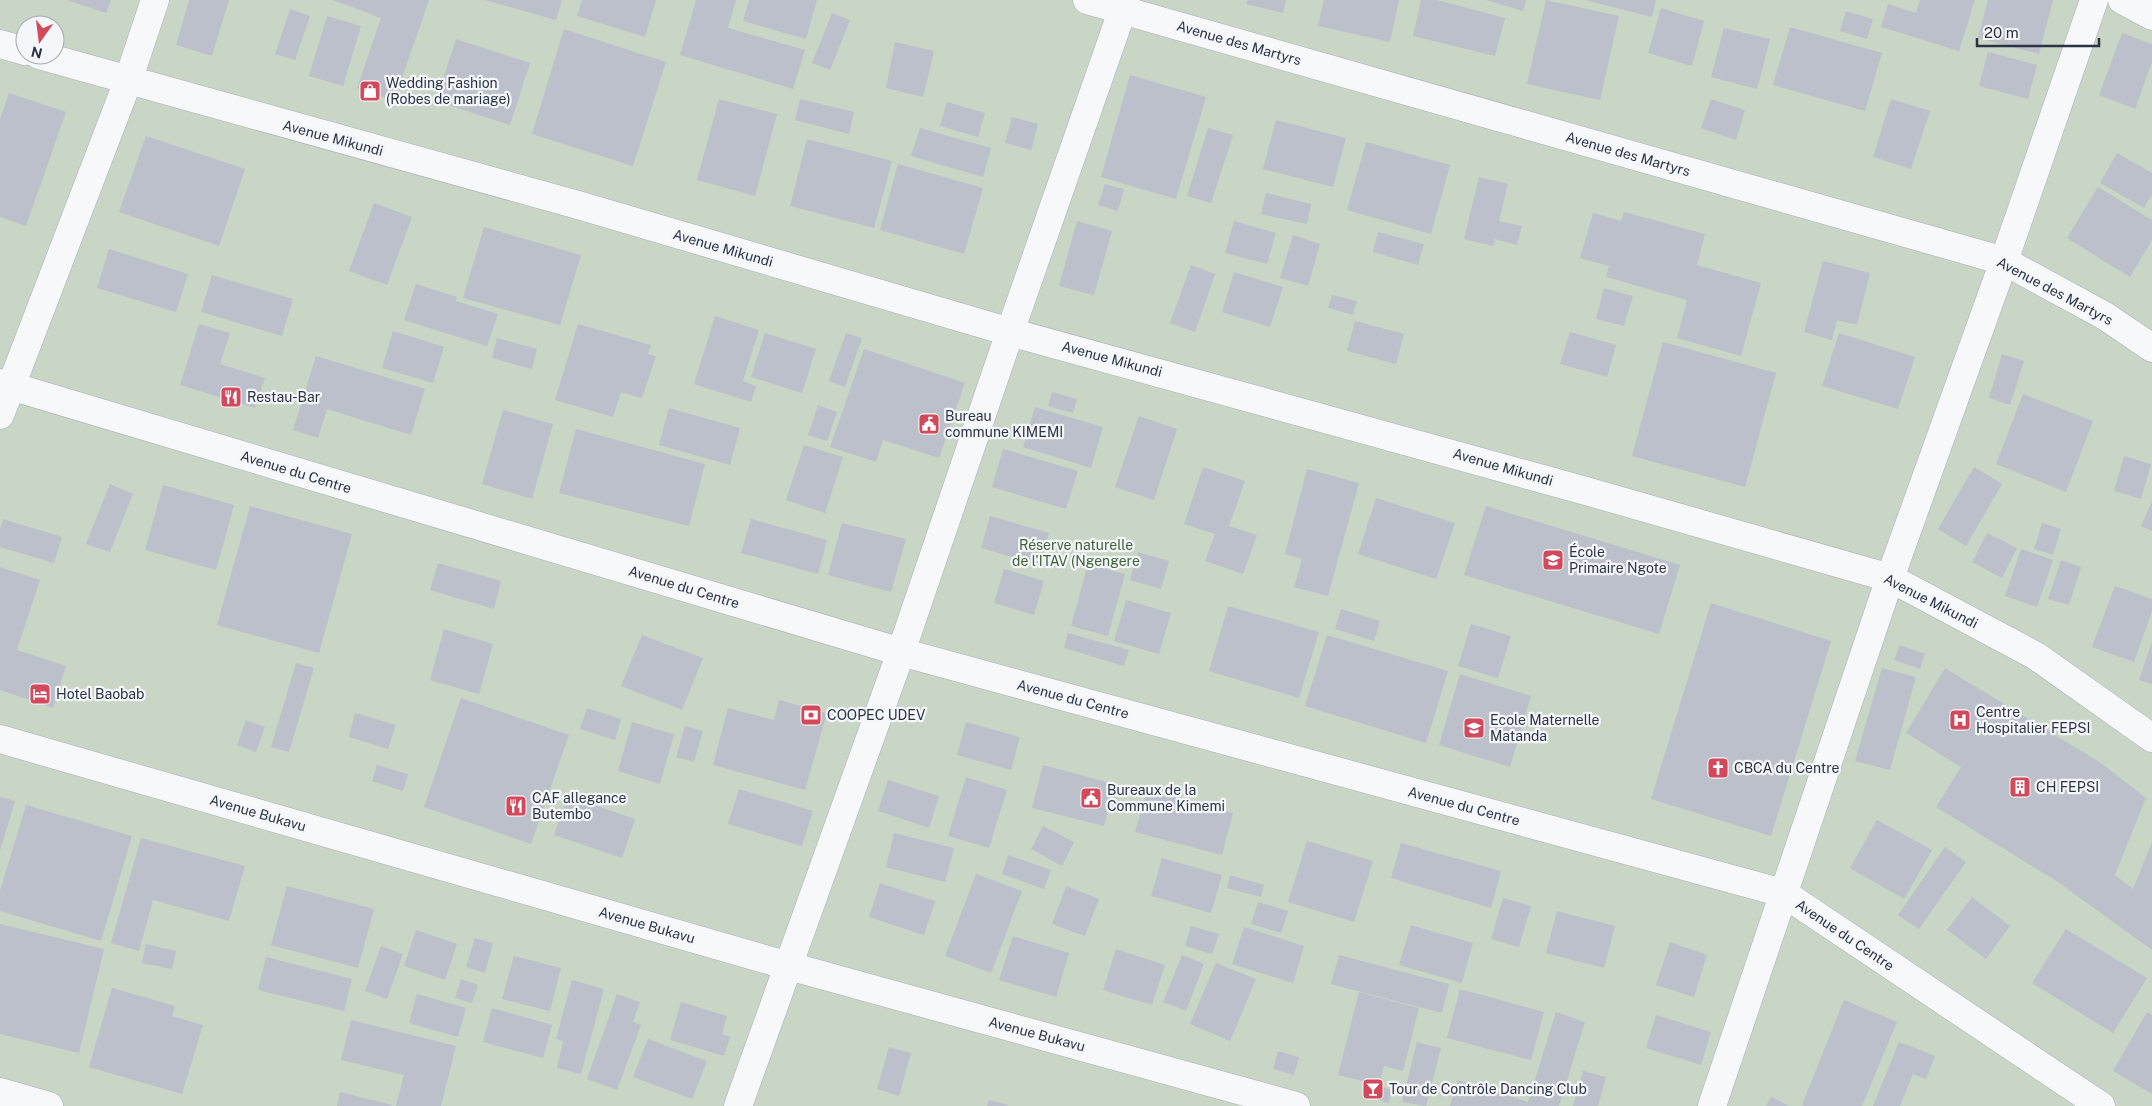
<svg xmlns="http://www.w3.org/2000/svg" width="2152" height="1106" viewBox="0 0 2152 1106" font-family="'Public Sans',sans-serif">
  <style>
    .green { fill: #c9d6c5; fill-rule: evenodd }
    .building { fill: #bbc0ca }
    .lines { fill: none; stroke-linecap: round; stroke-linejoin: round }
    .minor-casing { stroke: #a9aeb7; stroke-width: 29 }
    .minor { stroke: #f7f8fa; stroke-width: 28 }
    .labels { text-anchor: middle; stroke-width: 4.5; stroke-linejoin: round; paint-order: stroke }
    .street-label { font-size: 14px; fill: #2b3445; stroke: #f4f6f9 }
    .poi-label { font-size: 14px; fill: #2b3445; stroke: #f4f6f9; text-anchor: start }
    .park-label { font-size: 14px; fill: #3f6138; stroke: #f4f6f9 }
  </style>
  <rect width="100%" height="100%" fill="#e4e7ec"/>
  <path class="green" d="M0 0H2152V1106H0ZM25 25H55V55H25Z"/>
  <g class="building">
    <path d="M67 0H111L106 13Z"/>
    <path d="M189 0H229L212 56 176 45Z"/>
    <path d="M333 0H429L394 101 357 88 381 18Z"/>
    <path d="M485 0H562L556 20Z"/>
    <path d="M582 0H656L645 37 577 16Z"/>
    <path d="M696 0H736L728 28 805 50 793 89 680 55Z"/>
    <path d="M749 0H817L806 39 743 21Z"/>
    <path d="M1247 0H1286L1283 13 1246 4Z"/>
    <path d="M1324 0H1399L1390 42 1318 26Z"/>
    <path d="M1421 0H1437L1505 18 1495 56 1413 36Z"/>
    <path d="M1486 0H1526L1523 11Z"/>
    <path d="M1546 0 1619 16 1600 100 1527 84Z"/>
    <path d="M1585 0H1656L1652 17Z"/>
    <path d="M1920 0H1975L1959 51 1881 27 1888 4 1916 13Z"/>
    <path d="M1988 0H2053L2039 54 1978 38Z"/>
    <path d="M1661 8 1704 21 1692 66 1648 53Z"/>
    <path d="M290 9 310 16 295 60 275 54Z"/>
    <path d="M1846 11 1873 19 1867 39 1840 31Z"/>
    <path d="M832 13 850 20 830 70 812 63Z"/>
    <path d="M327 16 361 26 343 86 309 76Z"/>
    <path d="M1790 27 1882 53 1865 111 1773 85Z"/>
    <path d="M1724 28 1770 39 1757 89 1711 77Z"/>
    <path d="M564 29 666 62 633 166 532 134Z"/>
    <path d="M2122 33 2152 44V62L2135 109 2099 95Z"/>
    <path d="M456 39 530 63 510 125 436 101Z"/>
    <path d="M895 42 934 51 923 97 886 88Z"/>
    <path d="M1988 52 2037 65 2028 99 1979 86Z"/>
    <path d="M1130 75 1206 97 1176 199 1101 177Z"/>
    <path d="M9 93 66 112 26 226 0 217V119Z"/>
    <path d="M719 99 777 114 755 196 697 180Z"/>
    <path d="M800 99 854 112 849 134 795 120Z"/>
    <path d="M1711 99 1745 110 1736 140 1701 128Z"/>
    <path d="M1891 99 1930 111 1911 169 1873 157Z"/>
    <path d="M947 102 985 113 978 137 940 126Z"/>
    <path d="M1012 117 1038 124 1031 150 1005 143Z"/>
    <path d="M1276 120 1346 138 1333 187 1263 169Z"/>
    <path d="M920 128 991 148 983 177 911 156Z"/>
    <path d="M1208 128 1233 135 1211 203 1187 196Z"/>
    <path d="M146 136 245 169 219 246 119 212Z"/>
    <path d="M807 139 892 161 874 228 790 206Z"/>
    <path d="M1366 142 1450 165 1431 234 1347 210Z"/>
    <path d="M2117 153 2152 173V194L2144 208 2100 183Z"/>
    <path d="M898 164 983 188 964 254 880 230Z"/>
    <path d="M1479 177 1508 184 1499 221 1522 226 1517 245 1495 239 1493 246 1464 239Z"/>
    <path d="M1105 184 1124 189 1118 211 1098 205Z"/>
    <path d="M2098 187 2152 220V240L2130 277 2067 238Z"/>
    <path d="M1266 193 1311 204 1307 224 1261 214Z"/>
    <path d="M374 203 412 217 387 285 349 271Z"/>
    <path d="M1624 212 1705 234 1697 265 1761 283 1741 356 1677 338 1687 300 1606 277 1609 266 1580 258 1593 213 1621 221Z"/>
    <path d="M1077 221 1112 231 1094 295 1059 286Z"/>
    <path d="M1234 221 1276 233 1267 264 1225 253Z"/>
    <path d="M484 227 581 255 560 325 463 298Z"/>
    <path d="M1378 232 1424 244 1418 265 1373 252Z"/>
    <path d="M1293 235 1320 244 1308 286 1280 278Z"/>
    <path d="M109 249 188 274 176 312 97 288Z"/>
    <path d="M1823 261 1870 273 1857 325 1837 320 1832 340 1804 332Z"/>
    <path d="M1191 265 1215 274 1195 332 1170 323Z"/>
    <path d="M1234 272 1283 287 1270 327 1222 312Z"/>
    <path d="M212 275 293 299 282 336 201 312Z"/>
    <path d="M416 284 457 297 456 301 498 314 487 346 404 320Z"/>
    <path d="M1604 288 1633 296 1624 326 1596 319Z"/>
    <path d="M1332 295 1357 301 1353 315 1328 308Z"/>
    <path d="M715 316 759 330 743 381 756 386 751 402 694 384Z"/>
    <path d="M1355 321 1404 334 1396 364 1347 351Z"/>
    <path d="M199 324 230 333 220 364 265 378 255 408 180 385Z"/>
    <path d="M578 324 651 345 648 354 656 356 642 398 621 392 613 417 555 400Z"/>
    <path d="M393 331 444 347 433 383 382 368Z"/>
    <path d="M1570 332 1616 345 1607 377 1560 364Z"/>
    <path d="M765 333 816 349 802 393 751 377Z"/>
    <path d="M846 333 862 338 845 387 829 381Z"/>
    <path d="M1839 333 1915 357 1898 409 1822 386Z"/>
    <path d="M497 338 537 349 532 369 492 358Z"/>
    <path d="M1663 342 1776 373 1745 487 1632 456Z"/>
    <path d="M864 349 965 383 939 458 883 440 876 462 830 447Z"/>
    <path d="M2002 354 2024 361 2010 405 1989 398Z"/>
    <path d="M316 356 425 389 411 435 327 409 318 438 293 430Z"/>
    <path d="M1052 392 1077 399 1073 413 1048 406Z"/>
    <path d="M2023 394 2093 421 2066 492 1996 464Z"/>
    <path d="M818 405 837 412 827 441 808 435Z"/>
    <path d="M1035 407 1103 427 1091 468 1023 447Z"/>
    <path d="M669 408 740 428 730 465 659 445Z"/>
    <path d="M503 410 553 424 532 499 482 484Z"/>
    <path d="M1139 416 1177 429 1154 500 1115 487Z"/>
    <path d="M576 429 705 464 689 526 559 493Z"/>
    <path d="M804 445 843 457 825 513 786 500Z"/>
    <path d="M1003 449 1078 471 1066 509 992 487Z"/>
    <path d="M2124 456 2151 464 2141 499 2114 491Z"/>
    <path d="M1203 467 1245 481 1229 526 1257 535 1243 574 1205 561 1215 534 1184 524Z"/>
    <path d="M1974 467 2002 484 1966 546 1938 529Z"/>
    <path d="M1307 469 1359 483 1328 596 1294 587 1302 559 1285 554Z"/>
    <path d="M110 484 133 494 110 552 86 544Z"/>
    <path d="M163 485 234 505 216 570 145 550Z"/>
    <path d="M1376 498 1455 523 1436 579 1358 554Z"/>
    <path d="M2152 501V531L2141 526Z"/>
    <path d="M250 506 352 534 319 653 217 625Z"/>
    <path d="M1486 506 1680 565 1659 634 1464 575Z"/>
    <path d="M990 516 1049 533 1040 565 981 548Z"/>
    <path d="M3 519 62 537 54 563 0 547V530Z"/>
    <path d="M751 519 827 540 818 574 741 553Z"/>
    <path d="M842 523 906 539 891 592 828 575Z"/>
    <path d="M2042 523 2061 529 2053 555 2034 549Z"/>
    <path d="M1987 533 2017 548 2002 578 1972 562Z"/>
    <path d="M2021 549 2053 560 2037 607 2005 596Z"/>
    <path d="M1138 552 1169 561 1161 589 1130 580Z"/>
    <path d="M2061 560 2081 567 2069 605 2048 599Z"/>
    <path d="M438 563 501 581 494 609 430 590Z"/>
    <path d="M1088 564 1125 574 1108 636 1071 626Z"/>
    <path d="M0 567 40 580 17 650 66 666 53 708 0 690Z"/>
    <path d="M1004 569 1044 581 1034 615 994 603Z"/>
    <path d="M2115 586 2152 599V611L2134 662 2092 647Z"/>
    <path d="M1126 600 1171 613 1159 654 1114 641Z"/>
    <path d="M1711 603 1831 641 1771 836 1651 799Z"/>
    <path d="M1228 606 1319 632 1299 698 1209 671Z"/>
    <path d="M1341 609 1380 621 1374 641 1335 629Z"/>
    <path d="M1471 624 1511 636 1498 678 1458 666Z"/>
    <path d="M444 629 493 644 479 694 430 680Z"/>
    <path d="M1068 633 1129 650 1124 666 1064 648Z"/>
    <path d="M642 635 703 658 682 710 621 686Z"/>
    <path d="M1327 635 1448 671 1426 743 1305 706Z"/>
    <path d="M2152 642V684L2139 680Z"/>
    <path d="M1900 645 1925 654 1920 669 1894 660Z"/>
    <path d="M296 663 314 668 289 752 271 747Z"/>
    <path d="M1882 668 1916 677 1890 770 1855 761Z"/>
    <path d="M1945 668 2101 763 2146 798 2115 875 2133 889 2152 842V950L2058 882 1936 807 1961 767 1906 733Z"/>
    <path d="M1460 674 1531 696 1510 767 1439 745Z"/>
    <path d="M461 698 569 735 531 844 424 807Z"/>
    <path d="M779 700 827 713 805 790 713 765 728 708 774 720Z"/>
    <path d="M587 708 621 719 615 740 580 729Z"/>
    <path d="M355 713 396 725 388 749 349 737Z"/>
    <path d="M246 720 265 727 256 752 237 745Z"/>
    <path d="M632 722 674 734 660 784 618 771Z"/>
    <path d="M966 722 1020 737 1011 770 957 755Z"/>
    <path d="M685 726 703 731 694 762 676 757Z"/>
    <path d="M377 765 408 774 403 791 372 781Z"/>
    <path d="M1043 765 1114 784 1104 826 1032 808Z"/>
    <path d="M966 777 1007 790 989 848 948 836Z"/>
    <path d="M888 780 939 796 929 828 878 811Z"/>
    <path d="M739 789 813 811 802 846 728 824Z"/>
    <path d="M1147 790 1233 813 1222 855 1135 832Z"/>
    <path d="M568 796 635 819 622 858 554 835Z"/>
    <path d="M0 797 15 801 0 851Z"/>
    <path d="M26 805 132 836 101 941 0 911V891Z"/>
    <path d="M1877 820 1932 850 1904 899 1850 868Z"/>
    <path d="M1043 826 1074 842 1062 866 1031 849Z"/>
    <path d="M894 833 954 848 945 882 886 867Z"/>
    <path d="M141 838 245 866 229 921 153 900 139 951 111 943Z"/>
    <path d="M1307 841 1373 861 1354 922 1288 902Z"/>
    <path d="M1401 843 1501 871 1491 908 1391 878Z"/>
    <path d="M1945 847 1966 862 1919 929 1898 915Z"/>
    <path d="M1008 855 1051 870 1044 889 1002 874Z"/>
    <path d="M1162 858 1222 875 1211 913 1151 896Z"/>
    <path d="M976 874 1022 891 991 973 945 956Z"/>
    <path d="M1230 875 1264 885 1261 897 1227 888Z"/>
    <path d="M880 883 935 901 924 935 869 917Z"/>
    <path d="M287 886 374 909 358 968 271 945Z"/>
    <path d="M1066 886 1099 899 1085 936 1052 924Z"/>
    <path d="M1972 897 2010 926 1986 959 1947 930Z"/>
    <path d="M1503 898 1531 906 1519 947 1491 939Z"/>
    <path d="M1258 902 1288 911 1281 933 1251 924Z"/>
    <path d="M1557 911 1615 926 1604 968 1546 953Z"/>
    <path d="M0 924 104 949 79 1053 0 1034Z"/>
    <path d="M1411 925 1473 943 1462 983 1399 965Z"/>
    <path d="M1191 926 1219 934 1212 954 1185 946Z"/>
    <path d="M1244 927 1304 946 1293 983 1232 964Z"/>
    <path d="M2066 929 2147 978 2113 1033 2032 983Z"/>
    <path d="M416 930 457 944 445 980 404 966Z"/>
    <path d="M1013 936 1069 953 1056 997 999 980Z"/>
    <path d="M475 938 493 943 485 973 466 967Z"/>
    <path d="M1670 942 1707 955 1694 997 1656 985Z"/>
    <path d="M146 944 176 951 172 969 142 963Z"/>
    <path d="M381 946 403 954 387 999 365 991Z"/>
    <path d="M1116 949 1165 965 1152 1005 1103 990Z"/>
    <path d="M1182 955 1204 964 1186 1011 1163 1002Z"/>
    <path d="M1339 955 1449 984 1442 1013 1331 984Z"/>
    <path d="M514 956 561 968 550 1011 502 999Z"/>
    <path d="M266 957 352 979 344 1011 258 990Z"/>
    <path d="M1216 963 1256 979 1230 1041 1190 1024Z"/>
    <path d="M461 979 478 985 472 1003 455 998Z"/>
    <path d="M572 980 604 989 581 1074 557 1068 563 1041 556 1039Z"/>
    <path d="M112 988 175 1006 172 1016 203 1025 182 1094 89 1067Z"/>
    <path d="M1460 989 1544 1012 1531 1060 1447 1038Z"/>
    <path d="M1359 992 1419 1008 1403 1071 1384 1066 1379 1086 1392 1090 1389 1103 1364 1096 1367 1082 1338 1075Z"/>
    <path d="M417 994 466 1008 458 1037 409 1023Z"/>
    <path d="M617 994 640 1002 633 1022 641 1025 617 1090 587 1079Z"/>
    <path d="M1844 1000 1897 1022 1862 1106H1804L1802 1105Z"/>
    <path d="M681 1002 727 1016 722 1034 730 1037 724 1056 670 1040Z"/>
    <path d="M492 1008 552 1025 543 1058 483 1042Z"/>
    <path d="M1556 1012 1585 1022 1559 1106H1450L1458 1080 1528 1102Z"/>
    <path d="M2147 1012 2152 1015V1094L2113 1071Z"/>
    <path d="M1656 1015 1711 1032 1701 1065 1646 1048Z"/>
    <path d="M351 1020 456 1046 441 1106H396L404 1075 341 1060Z"/>
    <path d="M648 1039 707 1061 692 1099 633 1077Z"/>
    <path d="M1417 1042 1441 1048 1426 1106 1402 1102Z"/>
    <path d="M1899 1042 1935 1056 1926 1079 1913 1074 1900 1106H1873Z"/>
    <path d="M889 1047 911 1053 899 1096 877 1089Z"/>
    <path d="M1278 1051 1299 1057 1294 1075 1273 1069Z"/>
    <path d="M1583 1071 1606 1077 1598 1106H1573Z"/>
    <path d="M340 1092 392 1105V1106H337Z"/>
    <path d="M1771 1097 1789 1106H1766Z"/>
    <path d="M989 1100 1008 1105V1106H987Z"/>
  </g>
  <g class="lines">
    <g class="minor-casing">
      <g id="minor">
        <path d="M1087 0 2004 261 2105 316 2152 348"/>
        <path d="M2122 0 2152 16"/>
        <path d="M0 44 25 51"/>
        <path d="M39 55 578 205 1010 332 1586 491 1890 578 2036 656 2152 738"/>
        <path d="M0 383 901 652 1783 893 2101 1106"/>
        <path d="M0 415 128 81 155 0"/>
        <path d="M0 739 789 966 1296 1106"/>
        <path d="M0 1092 49 1106"/>
        <path d="M738 1106 901 652 1010 332 1126 0"/>
        <path d="M1712 1106 1890 578 2004 261 2094 0"/>
      </g>
    </g>
    <use href="#minor" class="minor"/>
  </g>
  <defs>
    <g id="shop-square" transform="scale(1.125)"><rect x="-9" y="-9" width="18" height="18" rx="4" fill="#d1495b" stroke="#f4f6f9"/><path d="M-5-2.5h2.3a2.7 3.5 0 0 1 5.4 0H5L5.5 6h-11ZM-1.5-2.5h3a1.5 2.3 0 0 0-3 0Z" fill="#fff"/></g>
    <g id="restaurant-square" transform="scale(1.125)"><rect x="-9" y="-9" width="18" height="18" rx="4" fill="#d1495b" stroke="#f4f6f9"/><path d="M-5-6h1v4h1v-4h1v4h1v-4h1v5L-1.5 .5V6h-2V.5L-5-1ZM5-6V6H3V1.5H1.5Q1.5-4 5-6Z" fill="#fff"/></g>
    <g id="civic-square" transform="scale(1.125)"><rect x="-9" y="-9" width="18" height="18" rx="4" fill="#d1495b" stroke="#f4f6f9"/><path d="M-.6-6.5H3V-4.5H.6V-3L4-1V1h2V6H-6V1h2V-1L-.6-3ZM-1.2 2.5V6h2.4V2.5Z" fill="#fff"/></g>
    <g id="school-square" transform="scale(1.125)"><rect x="-9" y="-9" width="18" height="18" rx="4" fill="#d1495b" stroke="#f4f6f9"/><path d="M0-5L7-2L0 1L-7-2ZM-4 1L0 2.5L4 1V4Q0 6-4 4Z" fill="#fff"/></g>
    <g id="hotel-square" transform="scale(1.125)"><rect x="-9" y="-9" width="18" height="18" rx="4" fill="#d1495b" stroke="#f4f6f9"/><path d="M-6-4.5h1.5V1H6V5H4.5V3h-9V5H-6ZM-4 0a1.8 1.8 0 1 1 3.6 0ZM.5 0V-2.5h3Q6-2.5 6 0Z" fill="#fff"/></g>
    <g id="bank-square" transform="scale(1.125)"><rect x="-9" y="-9" width="18" height="18" rx="4" fill="#d1495b" stroke="#f4f6f9"/><path d="M-6-4H6V4H-6ZM0-2.3a2.3 2.3 0 1 0 0 4.6a2.3 2.3 0 1 0 0-4.6Z" fill="#fff"/></g>
    <g id="hospital-square" transform="scale(1.125)"><rect x="-9" y="-9" width="18" height="18" rx="4" fill="#d1495b" stroke="#f4f6f9"/><path d="M-5-5h3v3.5h4V-5h3V5h-3V1.5h-4V5h-3Z" fill="#fff"/></g>
    <g id="church-square" transform="scale(1.125)"><rect x="-9" y="-9" width="18" height="18" rx="4" fill="#d1495b" stroke="#f4f6f9"/><path d="M-1.2-6h2.4v3.5h3.3v2.4h-3.3V6h-2.4V-.1h-3.3v-2.4h3.3Z" fill="#fff"/></g>
    <g id="building-square" transform="scale(1.125)"><rect x="-9" y="-9" width="18" height="18" rx="4" fill="#d1495b" stroke="#f4f6f9"/><path d="M-4-6H4V6H1V3H-1V6H-4ZM-2.5-4.3h1.7v1.8h-1.7ZM.8-4.3h1.7v1.8H.8ZM-2.5-1h1.7V.8h-1.7ZM.8-1h1.7V.8H.8Z" fill="#fff"/></g>
    <g id="bar-square" transform="scale(1.125)"><rect x="-9" y="-9" width="18" height="18" rx="4" fill="#d1495b" stroke="#f4f6f9"/><path d="M-6-5H6L.8 .8V4.5H3.5V6h-7V4.5H-.8V.8Z" fill="#fff"/></g>
  </defs>
  <g fill-rule="evenodd">
    <use href="#shop-square" x="370" y="91"/>
    <use href="#restaurant-square" x="231" y="397"/>
    <use href="#civic-square" x="929" y="424"/>
    <use href="#school-square" x="1553" y="560"/>
    <use href="#hotel-square" x="40" y="694"/>
    <use href="#bank-square" x="811" y="715"/>
    <use href="#hospital-square" x="1960" y="720"/>
    <use href="#school-square" x="1474" y="728"/>
    <use href="#church-square" x="1718" y="768"/>
    <use href="#building-square" x="2020" y="787"/>
    <use href="#civic-square" x="1091" y="798"/>
    <use href="#restaurant-square" x="516" y="806"/>
    <use href="#bar-square" x="1373" y="1089"/>
  </g>
  <g class="labels">
    <g class="street-label">
      <text transform="translate(1239 43) rotate(16)" y="5">Avenue des Martyrs</text>
      <text transform="translate(333 138) rotate(15)" y="5">Avenue Mikundi</text>
      <text transform="translate(1628 154) rotate(16)" y="5">Avenue des Martyrs</text>
      <text transform="translate(723 248) rotate(16)" y="5">Avenue Mikundi</text>
      <text transform="translate(2055 291) rotate(28)" y="5">Avenue des Martyrs</text>
      <text transform="translate(1112 359) rotate(15)" y="5">Avenue Mikundi</text>
      <text transform="translate(1503 467) rotate(16)" y="5">Avenue Mikundi</text>
      <text transform="translate(296 472) rotate(17)" y="5">Avenue du Centre</text>
      <text transform="translate(684 587) rotate(17)" y="5">Avenue du Centre</text>
      <text transform="translate(1931 601) rotate(27)" y="5">Avenue Mikundi</text>
      <text transform="translate(1073 699) rotate(15)" y="5">Avenue du Centre</text>
      <text transform="translate(1464 806) rotate(15)" y="5">Avenue du Centre</text>
      <text transform="translate(258 813) rotate(16)" y="5">Avenue Bukavu</text>
      <text transform="translate(647 925) rotate(16)" y="5">Avenue Bukavu</text>
      <text transform="translate(1845 935) rotate(34)" y="5">Avenue du Centre</text>
      <text transform="translate(1037 1034) rotate(15)" y="5">Avenue Bukavu</text>
    </g>
    <g class="poi-label">
      <text x="386" y="88">Wedding Fashion<tspan x="386" dy="16">(Robes de mariage)</tspan></text>
      <text x="247" y="402">Restau-Bar</text>
      <text x="945" y="421">Bureau<tspan x="945" dy="16">commune KIMEMI</tspan></text>
      <text x="1569" y="557">École<tspan x="1569" dy="16">Primaire Ngote</tspan></text>
      <text x="56" y="699">Hotel Baobab</text>
      <text x="1976" y="717">Centre<tspan x="1976" dy="16">Hospitalier FEPSI</tspan></text>
      <text x="827" y="720">COOPEC UDEV</text>
      <text x="1490" y="725">Ecole Maternelle<tspan x="1490" dy="16">Matanda</tspan></text>
      <text x="1734" y="773">CBCA du Centre</text>
      <text x="2036" y="792">CH FEPSI</text>
      <text x="1107" y="795">Bureaux de la<tspan x="1107" dy="16">Commune Kimemi</tspan></text>
      <text x="532" y="803">CAF allegance<tspan x="532" dy="16">Butembo</tspan></text>
      <text x="1389" y="1094">Tour de Contrôle Dancing Club</text>
    </g>
    <g class="park-label">
      <text x="1076" y="550">Réserve naturelle<tspan x="1076" dy="16">de l'ITAV (Ngengere</tspan></text>
    </g>
  </g>
  <g transform="translate(40 40) rotate(194)"><circle r="24" fill="#f4f6f9" stroke="#a4a8b1"/>
  <path d="M0-4L9 19L0 12L-9 19Z" fill="#d1495b"/>
  <text y="-8" font-size="14" font-weight="bold" text-anchor="middle" fill="#2b3445">N</text>
  </g>
  <path d="M1977 38v8h122v-8" fill="none" stroke="#2b3445" stroke-width="2.5"/>
  <text x="1984" y="38" font-size="15" fill="#2b3445" stroke="#f4f6f9" stroke-width="4" paint-order="stroke">20 m</text>
</svg>
